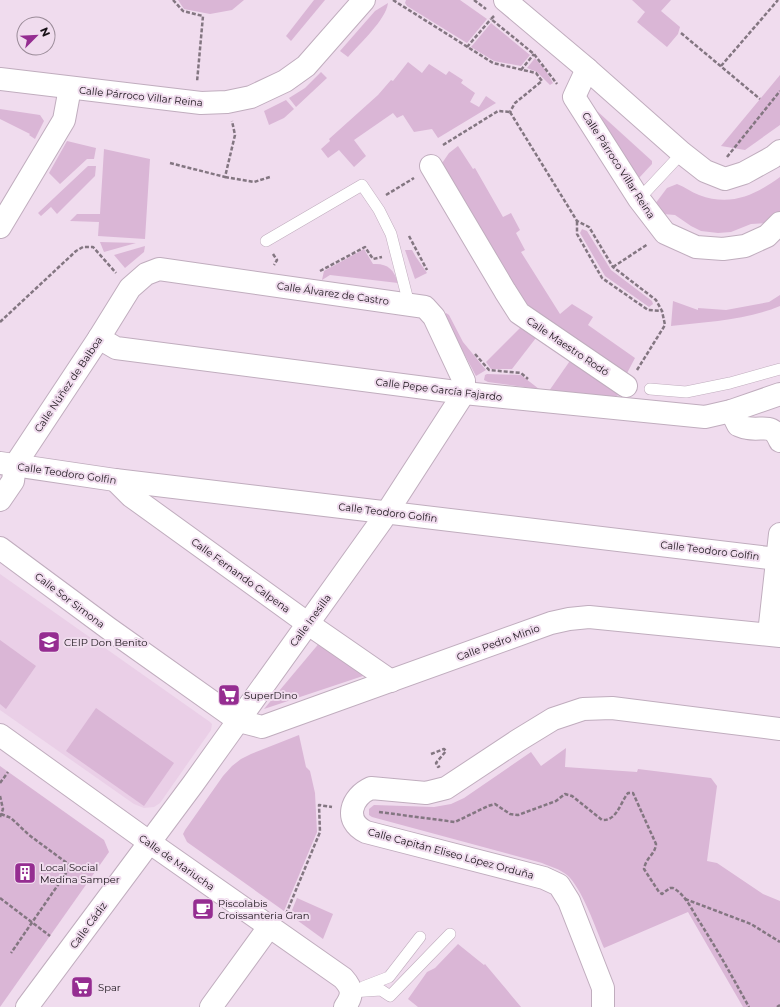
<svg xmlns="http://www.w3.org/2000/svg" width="780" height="1007" viewBox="0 0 780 1007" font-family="Montserrat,sans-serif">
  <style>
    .built { fill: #eacfe7 }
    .green { fill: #dab6d6 }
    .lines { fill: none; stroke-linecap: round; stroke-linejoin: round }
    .lane-casing { stroke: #c0adbe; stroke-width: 12 }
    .street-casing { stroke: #c0adbe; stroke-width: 24 }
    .secondary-casing { stroke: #c0adbe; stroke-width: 24 }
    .path { stroke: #837681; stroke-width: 2.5; stroke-dasharray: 4 2; stroke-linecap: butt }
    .lane { stroke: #fff; stroke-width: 11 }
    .street { stroke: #fff; stroke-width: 22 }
    .secondary { stroke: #fff; stroke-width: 22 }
    .labels { text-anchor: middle; stroke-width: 4; stroke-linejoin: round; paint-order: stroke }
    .street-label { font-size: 10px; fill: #191218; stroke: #f0dcee }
    .poi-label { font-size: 10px; fill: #191218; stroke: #f0dcee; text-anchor: start }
  </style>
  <rect width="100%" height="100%" fill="#f0dcee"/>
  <path class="built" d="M0 574 210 722 212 724 211 730 160 803 154 807 144 808 134 804 0 710Z"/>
  <g class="green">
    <path d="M178 0H244L232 10 210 14 184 9Z"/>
    <path d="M314 0H325L291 41 286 36Z"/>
    <path d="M406 0H460L487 19 467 43 407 6 405 3Z"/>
    <path d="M632 0H671L661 11 680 27 678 34 667 47 637 22 645 12Z"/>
    <path d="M388 3C386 20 359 44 348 57L340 51 375 11Z"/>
    <path d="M491 23 530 55 521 66 494 61 471 47Z"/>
    <path d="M535 58 546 71 553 83 550 85 537 72 527 68Z"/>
    <path d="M408 62 422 73 429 64 446 75 449 71 463 80 461 83 475 93 470 102 479 107 486 96 496 103 438 138 432 129 414 132 403 115 397 118 393 113 354 140 366 156 354 167 339 150 328 158 321 149 330 141 329 139 378 95 391 80 393 81Z"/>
    <path d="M321 72 327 78 296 107 289 98 305 88Z"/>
    <path d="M780 75V125L745 150 721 146Z"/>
    <path d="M286 100 294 109 284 118 269 125 264 111Z"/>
    <path d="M0 109 40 115 44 121 35 139 29 135 30 134 0 119Z"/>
    <path d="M597 111 652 161V164L638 179Z"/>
    <path d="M67 141 96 148 94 159H87L60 184 49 173Z"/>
    <path d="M458 146 473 169 475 168 503 217 511 213 520 230 516 233 525 250 521 252 560 314 572 304 593 317 588 325 635 358 625 377 525 307 438 169 449 153Z"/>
    <path d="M104 149 150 159 145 239 98 236 99 222 70 221 77 214H100Z"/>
    <path d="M88 166H96L95 176 57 214 51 207 41 216 38 213Z"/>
    <path d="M780 177V212L768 223 751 224 731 232 718 233 701 231 691 226 675 215 663 214 655 204 667 188 677 184C685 187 691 192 699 195 731 207 755 195 780 177Z"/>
    <path d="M582 229 587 231 611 270 652 301 653 304 649 307 605 276 580 233Z"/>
    <path d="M100 242 136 243 104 252Z"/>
    <path d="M145 246 144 252 125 268 114 255Z"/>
    <path d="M364 249 373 264C387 263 394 269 398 283L330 275 322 280 324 271Z"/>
    <path d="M405 250H412L416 257 427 273 415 279Z"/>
    <path d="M780 295V306C747 320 707 322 671 326L673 301 698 310V308L726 310 769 302Z"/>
    <path d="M446 313 449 315 463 342 486 370 476 376 444 316Z"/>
    <path d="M523 325 539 334 512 369H491L486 362Z"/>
    <path d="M574 355 620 393 619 395 611 398 549 391Z"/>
    <path d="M487 374 521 375 539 389 488 382 484 380 485 375Z"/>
    <path d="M0 640 36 666 6 709 0 704Z"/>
    <path d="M321 641 369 674 264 709Z"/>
    <path d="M96 708 174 763 144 806 66 751Z"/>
    <path d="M299 735 306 767 310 771 315 793 317 832 284 911 187 842 183 834 185 830 223 776 232 766 241 759 251 754Z"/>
    <path d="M566 748 565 767 637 772 638 769 711 778 717 786 707 861 717 863 763 894 780 901V1007H743L688 912 604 948C596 929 582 888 567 875 560 869 551 867 542 863L372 817 369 815V809L374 805 434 807 451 804 464 798 531 752 541 766Z"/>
    <path d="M0 766 104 840 109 852 0 1007Z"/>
    <path d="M297 898 333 914 323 939 290 915Z"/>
    <path d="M458 944 484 965 485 964 521 1007H418L408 999 427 972 435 968Z"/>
  </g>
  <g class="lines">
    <g class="lane-casing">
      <g id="lane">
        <path d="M639 199 682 153"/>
        <path d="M266 241 362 185 379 210 391 234 409 304"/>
        <path d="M650 389 686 392 730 383 780 369"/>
        <path d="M363 987 389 977 420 937"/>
        <path d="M351 992 381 990 390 996 450 934"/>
      </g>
    </g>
    <g class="street-casing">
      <g id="street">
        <path d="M587 69 574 97 639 199 665 233 696 247 723 249 745 246 767 236 780 223"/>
        <path d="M431 166 505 291 519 313 626 386"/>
        <path d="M0 227 64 120 70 88"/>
        <path d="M99 338 116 348 464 393 705 417 731 411 780 394"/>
        <path d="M731 411 738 425C741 426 744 428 747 428 763 431 772 422 780 441"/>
        <path d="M0 463 115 480 777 559"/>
        <path d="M115 480 131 496 307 623 391 681"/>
        <path d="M0 500 13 481 15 465 99 338 130 288 146 274 159 269 425 307 434 317 464 381V393"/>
        <path d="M0 548 108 628 239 721 262 727 551 623 569 619 589 617 780 636"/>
        <path d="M769 634 780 534"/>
        <path d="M0 735 149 842 343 978C353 989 353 995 345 1007"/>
        <path d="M27 1007 193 784 382 520 464 393"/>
        <path d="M211 1007 269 927"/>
        <path d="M603 1007V988L569 901 559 885 544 878 366 832C343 821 351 797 371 788L426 793 446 788 517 741 553 719 583 709 612 708 780 729"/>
      </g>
    </g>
    <g class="secondary-casing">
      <g id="secondary">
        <path d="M505 0 587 69 682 153 705 171 725 179 744 173 773 157 780 151"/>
        <path d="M0 79 201 103 227 102 251 97 285 81 306 66 364 0"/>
      </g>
    </g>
    <g class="path">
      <path d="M173 0 183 11 203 16 197 82"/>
      <path d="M393 0 493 63 536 73 542 81 515 103 510 112"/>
      <path d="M474 0 486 9"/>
      <path d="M494 16 491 19 534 54 557 84"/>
      <path d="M681 33 760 99"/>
      <path d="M467 47 491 19"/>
      <path d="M721 66 778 0"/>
      <path d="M521 70 534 54"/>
      <path d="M510 112 577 221 589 227 613 267 656 300 662 311 648 310 602 278 577 234V221"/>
      <path d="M443 145 498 111 510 112"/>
      <path d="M727 157 780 91"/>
      <path d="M170 163 225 177 235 135 232 121"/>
      <path d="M225 177 254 182 270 177"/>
      <path d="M386 195 414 178"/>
      <path d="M409 236 427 270"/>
      <path d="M273 254 277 260 274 265"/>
      <path d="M613 267 648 244"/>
      <path d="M320 271 365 247 373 259 382 257"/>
      <path d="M0 322 76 251 83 247H93L116 273"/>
      <path d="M475 354 489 370 521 373 528 379"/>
      <path d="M637 370 665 325 662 311"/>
      <path d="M431 754 444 749 446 751 436 763 438 767 440 766"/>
      <path d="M0 783 8 772"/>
      <path d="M0 796 3 809 0 817"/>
      <path d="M379 812 455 822 488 806 495 804 510 814 518 815 556 801 565 794 572 796 602 820C617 821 620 803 628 793H633L656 844C655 855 646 857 644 869L659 892 662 894 670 888H673C685 894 692 910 699 921 717 949 733 978 749 1007"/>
      <path d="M1 814 11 818 29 835 71 866 11 953"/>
      <path d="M0 898 50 936"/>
      <path d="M685 899 751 924 780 942"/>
      <path d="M286 914 320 832 319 805 332 807"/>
      <path d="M777 1007 780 1005"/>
    </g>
    <use href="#lane" class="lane"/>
    <use href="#street" class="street"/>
    <use href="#secondary" class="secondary"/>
  </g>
  <defs>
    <g id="school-square" transform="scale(1.15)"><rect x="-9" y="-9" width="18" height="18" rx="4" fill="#952d91" stroke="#f0dcee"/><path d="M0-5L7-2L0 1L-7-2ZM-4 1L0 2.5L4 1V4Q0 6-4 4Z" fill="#fff"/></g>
    <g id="supermarket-square" transform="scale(1.15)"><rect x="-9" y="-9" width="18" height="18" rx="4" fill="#952d91" stroke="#f0dcee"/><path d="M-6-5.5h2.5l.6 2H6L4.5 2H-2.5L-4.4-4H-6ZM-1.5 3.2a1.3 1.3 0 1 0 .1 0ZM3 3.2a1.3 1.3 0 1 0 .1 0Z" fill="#fff"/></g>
    <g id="building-square" transform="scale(1.15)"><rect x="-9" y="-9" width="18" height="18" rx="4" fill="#952d91" stroke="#f0dcee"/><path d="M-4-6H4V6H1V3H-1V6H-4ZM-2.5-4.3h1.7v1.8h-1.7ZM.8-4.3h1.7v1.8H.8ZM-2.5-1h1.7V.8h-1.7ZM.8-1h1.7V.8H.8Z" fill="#fff"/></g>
    <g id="cafe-square" transform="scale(1.15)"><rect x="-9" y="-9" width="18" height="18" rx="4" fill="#952d91" stroke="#f0dcee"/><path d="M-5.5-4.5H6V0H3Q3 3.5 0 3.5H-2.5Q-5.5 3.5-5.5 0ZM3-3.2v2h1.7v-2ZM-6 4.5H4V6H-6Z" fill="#fff"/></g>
  </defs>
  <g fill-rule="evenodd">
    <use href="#school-square" x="49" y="642"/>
    <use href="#supermarket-square" x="229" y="695"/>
    <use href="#building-square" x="25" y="873"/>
    <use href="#cafe-square" x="203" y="909"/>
    <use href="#supermarket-square" x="82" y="987"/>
  </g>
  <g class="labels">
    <g class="street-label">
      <text transform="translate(141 96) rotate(6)" y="4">Calle Párroco Villar Reina</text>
      <text transform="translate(619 165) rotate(57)" y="4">Calle Párroco Villar Reina</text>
      <text transform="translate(333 293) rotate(8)" y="4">Calle Álvarez de Castro</text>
      <text transform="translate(568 346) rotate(34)" y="4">Calle Maestro Rodó</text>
      <text transform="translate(68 384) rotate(-56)" y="4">Calle Núñez de Balboa</text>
      <text transform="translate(439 389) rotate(7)" y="4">Calle Pepe García Fajardo</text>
      <text transform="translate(67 473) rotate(8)" y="4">Calle Teodoro Golfin</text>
      <text transform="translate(388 512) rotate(7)" y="4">Calle Teodoro Golfin</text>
      <text transform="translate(710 550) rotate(7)" y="4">Calle Teodoro Golfin</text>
      <text transform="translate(241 575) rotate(36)" y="4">Calle Fernando Calpena</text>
      <text transform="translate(70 600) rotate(37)" y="4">Calle Sor Simona</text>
      <text transform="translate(310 620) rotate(-54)" y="4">Calle Inesilla</text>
      <text transform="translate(498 642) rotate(-20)" y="4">Calle Pedro Minio</text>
      <text transform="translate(451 853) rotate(15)" y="4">Calle Capitán Eliseo López Orduña</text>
      <text transform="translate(177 862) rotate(35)" y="4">Calle de Mariucha</text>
      <text transform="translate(88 925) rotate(-54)" y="4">Calle Cádiz</text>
    </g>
    <g class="poi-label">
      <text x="64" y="646">CEIP Don Benito</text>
      <text x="244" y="699">SuperDino</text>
      <text x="40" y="871">Local Social<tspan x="40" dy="12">Medina Samper</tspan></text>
      <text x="218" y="907">Piscolabis<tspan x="218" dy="12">Croissanteria Gran</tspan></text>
      <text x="98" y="991">Spar</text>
    </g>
  </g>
  <g transform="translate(36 36) rotate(66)"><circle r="19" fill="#f0dcee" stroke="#9a8b98"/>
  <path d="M0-3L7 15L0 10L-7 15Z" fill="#952d91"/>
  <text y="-6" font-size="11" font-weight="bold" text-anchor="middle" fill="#191218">N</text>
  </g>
</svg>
